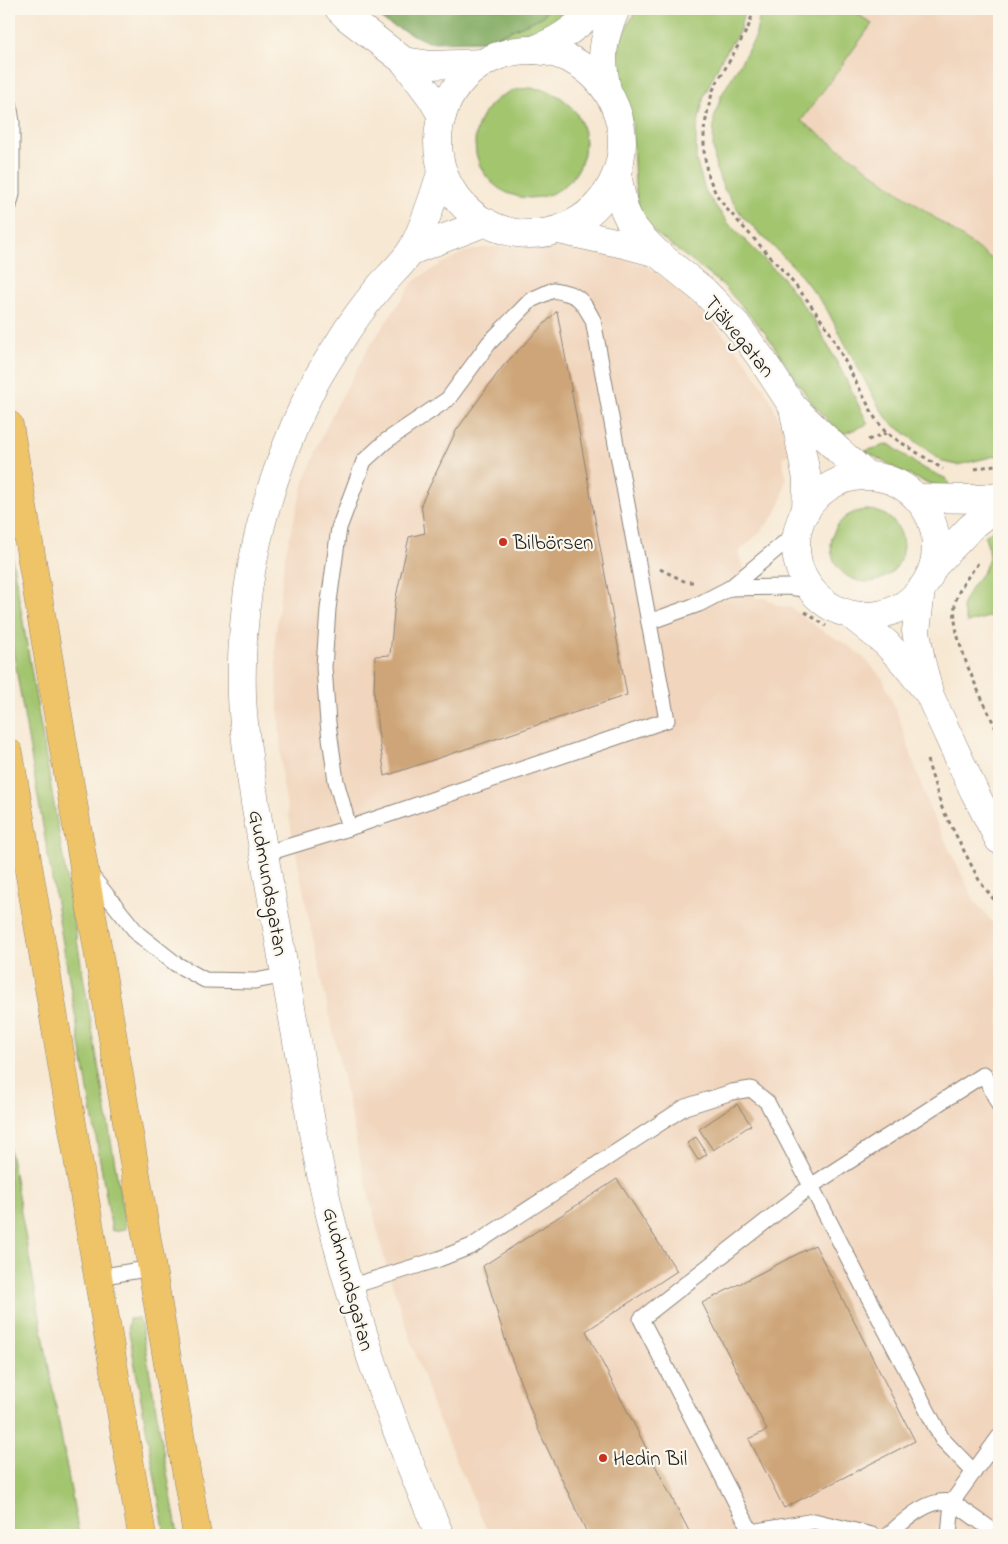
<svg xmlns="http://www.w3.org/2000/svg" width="1008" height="1544" viewBox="0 0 1008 1544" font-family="'Indie Flower',sans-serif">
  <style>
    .built { fill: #f1d5bd }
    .green { fill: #a2c56e; stroke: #5f7045 }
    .forest { fill: #81aa61; stroke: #4e633e }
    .building { fill: #cea578 }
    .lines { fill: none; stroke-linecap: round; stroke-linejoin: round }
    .service-casing { stroke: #8a8278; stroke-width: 17 }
    .minor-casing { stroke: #8a8278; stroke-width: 29 }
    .motorway-casing { stroke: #8a8278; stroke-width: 29 }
    .path { stroke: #8a8278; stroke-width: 3; stroke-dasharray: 4 4; stroke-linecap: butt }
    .service { stroke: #fff; stroke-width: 15 }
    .minor { stroke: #fff; stroke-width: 28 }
    .motorway { stroke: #efc469; stroke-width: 28 }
    .poi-dot { fill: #c8321e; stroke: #fbf7ec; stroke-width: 2 }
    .labels { text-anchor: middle; stroke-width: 4.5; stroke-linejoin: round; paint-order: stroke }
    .street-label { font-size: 21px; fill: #1c1c1c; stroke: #fbf7ec }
    .poi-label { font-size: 21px; fill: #1c1c1c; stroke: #fbf7ec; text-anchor: start }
  </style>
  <rect width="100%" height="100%" fill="#fbf7ec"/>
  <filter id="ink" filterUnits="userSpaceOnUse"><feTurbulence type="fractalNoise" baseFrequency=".02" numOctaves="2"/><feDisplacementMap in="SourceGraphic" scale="10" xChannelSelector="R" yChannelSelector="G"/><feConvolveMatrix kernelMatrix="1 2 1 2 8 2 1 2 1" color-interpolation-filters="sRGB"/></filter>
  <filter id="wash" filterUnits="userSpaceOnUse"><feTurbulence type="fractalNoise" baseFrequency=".0096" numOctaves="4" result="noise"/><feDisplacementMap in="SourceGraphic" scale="20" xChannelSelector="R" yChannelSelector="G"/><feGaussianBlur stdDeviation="1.12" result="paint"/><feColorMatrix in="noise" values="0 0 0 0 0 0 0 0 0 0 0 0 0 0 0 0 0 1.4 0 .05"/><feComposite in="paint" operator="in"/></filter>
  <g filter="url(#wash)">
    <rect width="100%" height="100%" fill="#f7e8d3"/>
    <g class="built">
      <path d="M851 9H999V264L801 121 872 24Z"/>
      <path d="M560 242 614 252 649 268 679 290 713 323 747 362 770 399 794 453 782 457 786 477 782 500 774 516 761 531 738 553 756 599 766 598 777 605 791 608 823 631 849 646 865 659 883 679 898 715 929 808 975 901 999 930V1535H489L433 1407 385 1262 361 1163 308 915 282 780 275 641 285 555 304 482 330 418 369 347 414 281 441 264 464 252 488 247H519Z"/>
    </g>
    <g class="green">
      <path d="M548 9H576L554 25 533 34 487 41 542 17Z"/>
      <path d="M637 9H745L739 32 722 58 704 96 696 133V160L706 193 729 224 782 277 814 320 841 370 868 424 843 434 832 425 810 401 766 334 723 285 650 229 639 210 635 185 632 122 617 78 615 61 623 33Z"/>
      <path d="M761 9H851L872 24 801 121 999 264V455L958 465 943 462 890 422 879 407 826 308 795 268 743 217 724 189 716 169 713 146 714 119 721 96 755 38Z"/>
      <circle cx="530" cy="143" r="55"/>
      <path d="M889 444 919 466 947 479 950 488C919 484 892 466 865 451Z"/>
      <circle cx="867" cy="546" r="36"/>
      <path d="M999 526V614L967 623 962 606 972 586 984 571 990 555 985 536Z"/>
      <path d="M9 539 126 1229 112 1231 9 627Z"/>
      <path d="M9 1145 79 1535H9Z"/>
      <path d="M138 1318 141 1323 178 1535H165L128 1326 129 1319Z"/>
    </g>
    <path class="forest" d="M374 9H548L542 17 487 41 428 42 385 22Z"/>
    <g id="blocks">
      <g class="building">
        <path d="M557 311 627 695 385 776 378 731 374 693 375 656 390 655 395 602 409 537 425 533 421 504 456 431 479 399 503 366Z"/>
        <path d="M737 1104 751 1125 713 1150 699 1129Z"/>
        <path d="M696 1137 707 1154 698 1160 687 1143Z"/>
        <path d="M617 1179 677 1271 586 1331 691 1535H588L538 1429 509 1352 483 1266Z"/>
        <path d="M815 1245 915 1441 784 1508 749 1439 767 1430 702 1303Z"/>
      </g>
    </g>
  </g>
  <g filter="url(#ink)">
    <use href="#blocks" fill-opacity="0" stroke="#8a8278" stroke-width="1"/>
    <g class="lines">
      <g class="service-casing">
        <g id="service">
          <path d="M9 103 12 122V194L9 206"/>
          <path d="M553 290C578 294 581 298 593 320L667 720 349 828 336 781 328 723 324 667 328 609 339 528 364 461 386 441 448 399 489 343 531 300Z"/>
          <path d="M730 588 788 587 811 590"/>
          <path d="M649 622 699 604 730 588 797 532"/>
          <path d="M264 854 349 828"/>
          <path d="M89 873 138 934 176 964 205 980 255 981 286 975"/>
          <path d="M98 1277 152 1268"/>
          <path d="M349 1287 439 1259 472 1246 685 1107 732 1092 751 1089 767 1102 811 1186 641 1319 751 1532 814 1521 872 1535"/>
          <path d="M974 1472 942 1439 811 1186 984 1074 999 1105"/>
          <path d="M888 1535C904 1521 927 1498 951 1502 957 1504 991 1530 999 1535"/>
          <path d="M949 1535 952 1502 999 1437"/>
        </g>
      </g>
      <g class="minor-casing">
        <g id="minor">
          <path d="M339 9 348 18 404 61 431 97 442 116"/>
          <path d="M533 50C561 40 574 28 597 9"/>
          <circle cx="530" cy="142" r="92"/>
          <path d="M404 61 431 65 483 63"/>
          <path d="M607 90C600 57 602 40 616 9"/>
          <path d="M617 174 624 209 631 224 643 239 657 253 704 291 736 324 761 358 793 407 839 451 866 475"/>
          <path d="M559 230 624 244 657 253"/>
          <path d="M411 251 486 222"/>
          <path d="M793 407 807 479 806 511"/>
          <circle cx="866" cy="546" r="70"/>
          <path d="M918 498 981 499 999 497"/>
          <path d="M934 566 971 527 999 505"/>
          <path d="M921 590 916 631 921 661 930 696 974 791 999 840"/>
          <path d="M851 615 886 643 907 666 925 689"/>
          <path d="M440 1535C394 1432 358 1329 331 1219 317 1163 308 1104 298 1047 284 966 270 885 255 803 250 768 243 731 242 695 239 589 264 487 310 392 318 375 329 359 339 343 351 323 366 303 381 285 391 274 403 263 411 251 424 229 434 194 442 170"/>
        </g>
      </g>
      <g class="motorway-casing">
        <g id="motorway">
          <path d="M9 425 197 1535"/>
          <path d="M9 753 142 1535"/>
        </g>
      </g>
      <g class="path">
        <path d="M754 9 748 28 713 90 708 109 704 130V151L707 173 716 194 726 208 786 274 808 301 829 331 875 418 886 433 943 469"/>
        <path d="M868 440 886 433"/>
        <path d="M975 469 999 464"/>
        <path d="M978 563C970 575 960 585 956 600 947 636 984 701 999 735"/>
        <path d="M660 569 686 582H693"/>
        <path d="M805 612 826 626"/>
        <path d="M927 760 942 808 980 882 999 906"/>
      </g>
      <use href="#service" class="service"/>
      <use href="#minor" class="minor"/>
      <use href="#motorway" class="motorway"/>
    </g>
  </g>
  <g class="poi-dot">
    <circle cx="503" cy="542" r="5"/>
    <circle cx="603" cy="1458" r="5"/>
  </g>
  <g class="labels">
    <g class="street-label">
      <text transform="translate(740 336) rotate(51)" y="7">Tjälvegatan</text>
      <text transform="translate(269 883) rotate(80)" y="7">Gudmundsgatan</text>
      <text transform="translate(349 1279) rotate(75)" y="7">Gudmundsgatan</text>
    </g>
    <g class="poi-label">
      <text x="513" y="549">Bilbörsen</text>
      <text x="613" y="1465">Hedin Bil</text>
    </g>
  </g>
  <rect width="1008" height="1544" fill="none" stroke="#fbf7ec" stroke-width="30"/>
</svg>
